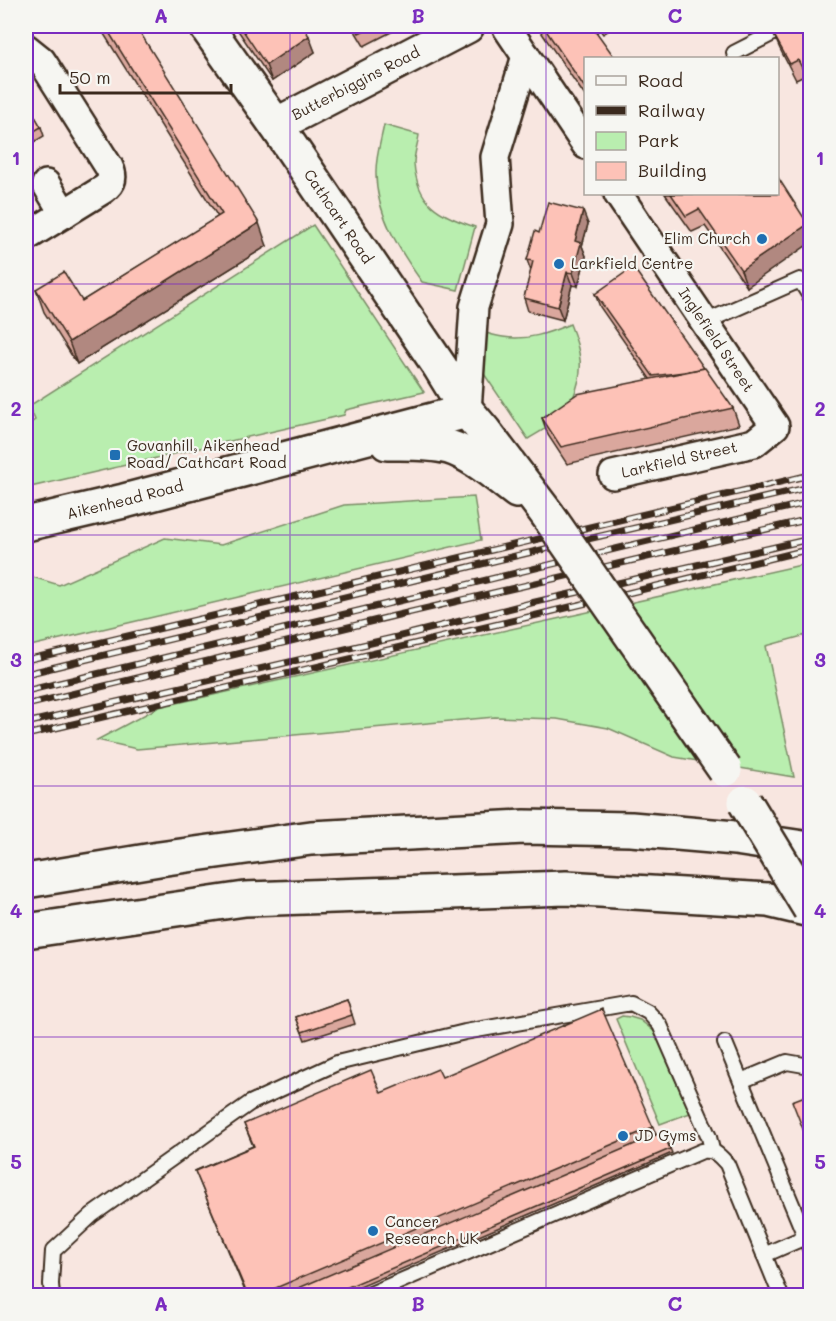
<svg xmlns="http://www.w3.org/2000/svg" width="836" height="1321" viewBox="0 0 836 1321" font-family="Mali,sans-serif">
  <style>
    .green { fill: #b9eeaf; stroke: #7a8c66; stroke-width: 1.5 }
    .lines { fill: none; stroke-linecap: round; stroke-linejoin: round }
    .lane-casing { stroke: #3b2a1e; stroke-width: 18 }
    .street-casing { stroke: #3b2a1e; stroke-width: 32 }
    .secondary-casing { stroke: #3b2a1e; stroke-width: 38 }
    .primary-casing { stroke: #3b2a1e; stroke-width: 38 }
    .highway-casing { stroke: #3b2a1e; stroke-width: 38 }
    .lane { stroke: #f6f6f2; stroke-width: 14 }
    .street { stroke: #f6f6f2; stroke-width: 27 }
    .secondary { stroke: #f6f6f2; stroke-width: 33 }
    .primary { stroke: #f6f6f2; stroke-width: 33 }
    .highway { stroke: #f6f6f2; stroke-width: 33 }
    .rail-casing { stroke: #3b2a1e; stroke-width: 7 }
    .rail { stroke: #f6f6f2; stroke-width: 4.5; stroke-dasharray: 14; stroke-linecap: butt }
    .primary-bridge-casing { stroke: #3b2a1e; stroke-width: 38; stroke-linecap: butt }
    .primary-bridge { stroke: #f6f6f2; stroke-width: 33 }
    .wall { fill: #daa79d; stroke: #3b2a1e; stroke-width: 1.5 }
    .shaded-wall { fill: #b18880; stroke: #3b2a1e; stroke-width: 1.5 }
    .building { fill: #fdc2b7; stroke: #3b2a1e; stroke-width: 1.5 }
    .grid { fill: none; stroke: #7b2cbf; stroke-width: 1.5; stroke-opacity: 0.55 }
    .poi-dot { fill: #1f6fb2; stroke: #f6f6f2; stroke-width: 2 }
    .labels { text-anchor: middle; stroke-width: 4.5; stroke-linejoin: round; paint-order: stroke }
    .street-label { font-size: 15px; fill: #3b2a1e; stroke: #f6f6f2 }
    .poi-label { font-size: 15px; fill: #3b2a1e; stroke: #f6f6f2; text-anchor: start }
    .neatline { fill: none; stroke: #7b2cbf; stroke-width: 2 }
    .grid-label { font-size: 20px; text-anchor: middle; font-weight: bold; fill: #7b2cbf }
  </style>
  <rect width="100%" height="100%" fill="#f8e6e0"/>
  <filter id="ink" filterUnits="userSpaceOnUse"><feTurbulence type="fractalNoise" baseFrequency=".0167" numOctaves="2"/><feDisplacementMap in="SourceGraphic" scale="12" xChannelSelector="R" yChannelSelector="G"/><feConvolveMatrix kernelMatrix="1 2 1 2 8 2 1 2 1" color-interpolation-filters="sRGB"/></filter>
  <g filter="url(#ink)">
    <g class="green">
      <path d="M384 125 419 135C418 143 414 154 414 163 417 204 439 215 475 227L458 290 422 282C399 250 375 212 376 171 376 156 381 140 384 125Z"/>
      <path d="M313 225 424 392 346 410 344 415 26 488V426L35 420 29 406Z"/>
      <path d="M570 324C581 351 585 370 573 398 571 402 569 407 567 411 557 423 541 431 528 439L478 365 479 331C487 333 495 336 503 337 527 341 549 333 570 324Z"/>
      <path d="M474 497 481 540 26 647V575L59 585 165 538 221 545 344 505Z"/>
      <path d="M810 563V634L766 646 794 777 674 757 608 728 557 719 495 717 137 749 97 740 159 707Z"/>
      <path d="M622 1016 630 1017 640 1020 655 1032 690 1113 660 1124 616 1019Z"/>
    </g>
    <g class="lines">
      <g class="lane-casing">
        <g id="lane">
          <path d="M734 53 787 26"/>
          <path d="M705 322 800 280 810 296"/>
          <path d="M725 1043 810 1248"/>
          <path d="M741 1081 787 1062 810 1066"/>
          <path d="M764 1255 810 1235"/>
          <path d="M52 1296 51 1284 53 1251 92 1215 250 1103 337 1063 465 1032 631 1003 648 1012 660 1025 709 1137 712 1150"/>
          <path d="M366 1296 702 1151C715 1150 718 1154 727 1164L781 1296"/>
        </g>
      </g>
      <g class="street-casing">
        <g id="street">
          <path d="M507 26V28L586 145"/>
          <path d="M26 48 41 60 45 66 109 167C114 177 112 183 104 189L26 237"/>
          <path d="M46 184 64 214"/>
          <path d="M467 411 474 307 500 224 495 157 526 56"/>
          <path id="s1" d="M613 475 754 443 775 426 618 194"/>
        </g>
      </g>
      <g class="secondary-casing">
        <g id="secondary">
          <path id="s2" d="M206 26 276 125 440 367 467 411"/>
          <path id="s3" d="M276 125 467 26"/>
        </g>
      </g>
      <g class="primary-casing">
        <g id="primary">
          <path d="M387 443C407 443 429 442 449 447 472 454 497 476 517 491"/>
          <path id="s4" d="M26 524 124 501 467 411 484 431 547 514"/>
        </g>
      </g>
      <g class="highway-casing">
        <g id="highway">
          <path d="M26 881 159 859 311 838 524 827 631 829 735 838 810 849"/>
          <path d="M26 931 245 899 566 888 768 900 810 910"/>
        </g>
      </g>
      <use href="#lane" class="lane"/>
      <use href="#street" class="street"/>
      <use href="#secondary" class="secondary"/>
      <use href="#primary" class="primary"/>
      <use href="#highway" class="highway"/>
      <g class="rail-casing">
        <g id="rail">
          <path d="M26 660 810 475"/>
          <path d="M26 674 498 560 810 487"/>
          <path d="M26 691 810 502"/>
          <path d="M26 705 394 616 810 519"/>
          <path d="M26 723 397 637 531 603 810 539"/>
          <path d="M26 735 537 615 810 549"/>
        </g>
      </g>
      <use href="#rail" class="rail"/>
      <g class="primary-bridge-casing">
        <g id="primary-bridge">
          <path d="M547 514 725 770"/>
          <path d="M745 802 810 909"/>
        </g>
      </g>
      <use href="#primary-bridge" class="primary-bridge"/>
    </g>
    <g class="wall">
      <path d="M99 26H136L267 246 77 364 44 312 36 289 82 301 218 217Z"/>
      <path d="M235 26H303L315 52 272 81Z"/>
      <path d="M352 26H403L364 46Z"/>
      <path d="M537 26H616L603 34 600 30 597 32 585 58V96Z"/>
      <path d="M810 26V89L804 76 796 80 780 49 773 33Z"/>
      <path d="M26 101 41 127 44 136 26 147Z"/>
      <path d="M665 194H777L747 287 705 226 692 232Z"/>
      <path d="M588 224 582 246 586 256 578 286 572 285 563 320 528 311 524 298 531 271 527 260 539 233Z"/>
      <path d="M595 294 733 408 739 425 567 464 548 435 542 418 650 379 600 307Z"/>
      <path d="M347 999 355 1024 305 1040 296 1017Z"/>
      <path d="M442 1077 653 1127 656 1135 663 1132 672 1153 339 1296H247L195 1171 253 1146 244 1124 381 1093Z"/>
    </g>
    <g class="shaded-wall">
      <path d="M309 36 315 52 272 81 266 65Z"/>
      <path d="M583 211 588 224 582 246 586 256 578 286 573 273 575 241Z"/>
      <path d="M259 223 267 246 77 364 69 342Z"/>
      <path d="M808 224 810 230V243L747 287 741 270Z"/>
      <path d="M567 272 572 285 563 320 558 307Z"/>
    </g>
    <g class="building">
      <path d="M105 26H136L259 223 69 342 36 289 64 272 82 301 222 214Z"/>
      <path d="M240 26H303L309 36 266 65Z"/>
      <path d="M355 26H373L359 33Z"/>
      <path d="M543 26H592L615 58H585V88Z"/>
      <path d="M787 26H810V84L798 60 790 64 773 33Z"/>
      <path d="M26 101 41 127 26 136Z"/>
      <path d="M777 176 808 224 741 270 699 209 686 216 671 194H777Z"/>
      <path d="M548 202 583 211 575 241 581 243 573 273 567 272 558 307 524 298 533 261 527 260 535 231 539 233Z"/>
      <path d="M633 267 704 368 684 372 653 376 595 294Z"/>
      <path d="M705 368 733 408 561 447 542 418 577 394Z"/>
      <path d="M347 999 352 1015 302 1032 296 1017Z"/>
      <path d="M602 1009 653 1127 257 1296H248L195 1171 254 1146 244 1124 371 1070 381 1093 438 1069 442 1077Z"/>
      <path d="M810 1094V1147L792 1101Z"/>
      <path d="M663 1132 670 1149 327 1296H280Z"/>
    </g>
  </g>
  <path class="grid" d="M290 26V1296M546 26V1296M26 284H810M26 535H810M26 786H810M26 1037H810"/>
  <g class="poi-dot">
    <circle cx="762" cy="239" r="6"/>
    <circle cx="559" cy="264" r="6"/>
    <rect x="109" y="449" width="12" height="12" rx="3"/>
    <circle cx="623" cy="1136" r="6"/>
    <circle cx="373" cy="1231" r="6"/>
  </g>
  <g class="labels">
    <g class="street-label">
      <text dy="5" stroke="none"><textPath href="#s3" startOffset="90">Butterbiggins Road</textPath></text>
      <text dy="5" stroke="none"><textPath href="#s2" startOffset="232">Cathcart Road</textPath></text>
      <text transform="translate(716 340) rotate(56)" y="5">Inglefield Street</text>
      <text dy="5" stroke="none"><textPath href="#s1" startOffset="68">Larkfield Street</textPath></text>
      <text dy="5" stroke="none"><textPath href="#s4" startOffset="102">Aikenhead Road</textPath></text>
    </g>
    <g class="poi-label">
      <text x="750" y="244" text-anchor="end">Elim Church</text>
      <text x="571" y="269">Larkfield Centre</text>
      <text x="127" y="451">Govanhill, Aikenhead<tspan x="127" dy="17">Road/ Cathcart Road</tspan></text>
      <text x="635" y="1141">JD Gyms</text>
      <text x="385" y="1227">Cancer<tspan x="385" dy="17">Research UK</tspan></text>
    </g>
  </g>
  <rect width="836" height="1321" fill="none" stroke="#f6f6f2" stroke-width="66"/>
  <rect x="584" y="57" width="195" height="138" fill="#f6f6f2" stroke="#aba49d" stroke-width="1.5"/>
  <rect x="596" y="76" width="30" height="9" fill="#f6f6f2" stroke="#aba49d" stroke-width="1.5"/>
  <text x="638" y="87" font-size="18" fill="#3b2a1e">Road</text>
  <rect x="596" y="106" width="30" height="9" fill="#3b2a1e" stroke="#aba49d" stroke-width="1.5"/>
  <text x="638" y="117" font-size="18" fill="#3b2a1e">Railway</text>
  <rect x="596" y="132" width="30" height="18" fill="#b9eeaf" stroke="#aba49d" stroke-width="1.5"/>
  <text x="638" y="147" font-size="18" fill="#3b2a1e">Park</text>
  <rect x="596" y="162" width="30" height="18" fill="#fdc2b7" stroke="#aba49d" stroke-width="1.5"/>
  <text x="638" y="177" font-size="18" fill="#3b2a1e">Building</text>
  <path d="M60 84v9h171v-9" fill="none" stroke="#3b2a1e" stroke-width="3"/>
  <text x="69" y="84" font-size="18" fill="#3b2a1e" stroke="#f6f6f2" stroke-width="4.5" paint-order="stroke">50 m</text>
  <rect x="33" y="33" width="770" height="1255" class="neatline"/>
  <g class="grid-label">
    <text x="161" y="23">A</text>
    <text x="418" y="23">B</text>
    <text x="675" y="23">C</text>
    <text x="16" y="165">1</text>
    <text x="820" y="165">1</text>
    <text x="16" y="416">2</text>
    <text x="820" y="416">2</text>
    <text x="16" y="667">3</text>
    <text x="820" y="667">3</text>
    <text x="16" y="918">4</text>
    <text x="820" y="918">4</text>
    <text x="16" y="1169">5</text>
    <text x="820" y="1169">5</text>
    <text x="161" y="1311">A</text>
    <text x="418" y="1311">B</text>
    <text x="675" y="1311">C</text>
  </g>
</svg>
